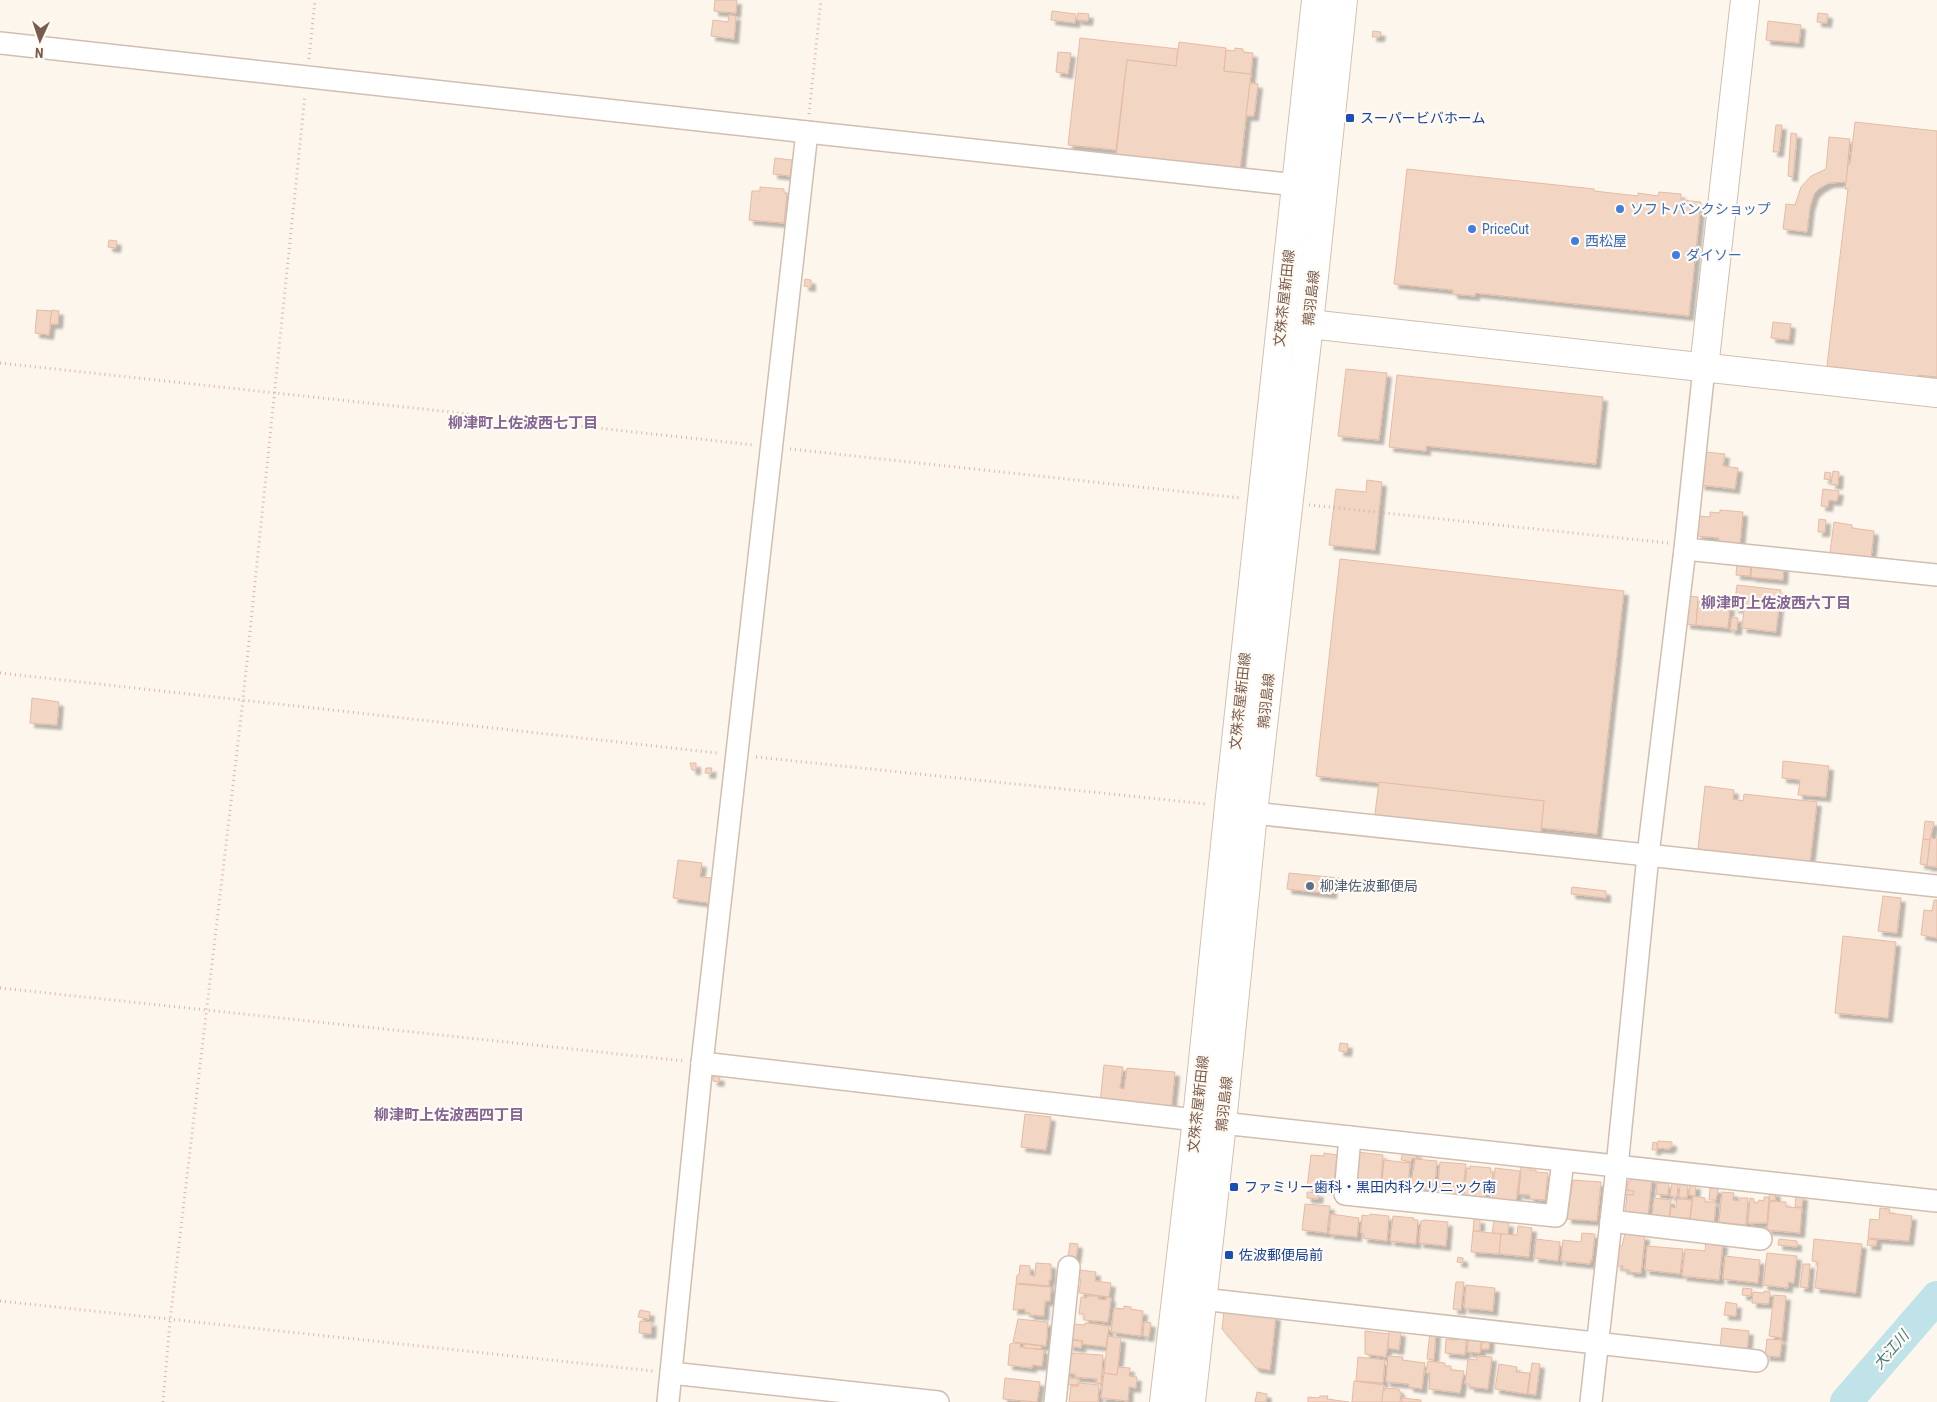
<svg xmlns="http://www.w3.org/2000/svg" width="1937" height="1402" viewBox="0 0 1937 1402" font-family="'Roboto Condensed','Noto Sans JP',sans-serif">
  <style>
    .lines { fill: none; stroke-linecap: round; stroke-linejoin: round }
    .river { stroke: #bfe3e8; stroke-width: 32 }
    .building { fill: #f3d5c3; stroke: #e6bba3; filter: url(#shadow) }
    .minor-casing { stroke: #d1beb0; stroke-width: 24 }
    .tertiary-casing { stroke: #d1beb0; stroke-width: 30 }
    .secondary-casing { stroke: #d6c0b0; stroke-width: 30 }
    .path { stroke: #d9b8a5; stroke-width: 3; stroke-dasharray: 1 4; stroke-linecap: butt }
    .minor { stroke: #fff; stroke-width: 21 }
    .tertiary { stroke: #fff; stroke-width: 28 }
    .secondary { stroke: #fff; stroke-width: 28 }
    .transit-dot { fill: #1a4fb4; stroke: #fffaf3; stroke-width: 2 }
    .shop-dot { fill: #3f7fe0; stroke: #fffaf3; stroke-width: 2 }
    .service-dot { fill: #5c6f8a; stroke: #fffaf3; stroke-width: 2 }
    .labels { text-anchor: middle; stroke-width: 4.5; stroke-linejoin: round; paint-order: stroke }
    .transit-label { font-size: 14px; fill: #164399; stroke: #fffaf3; text-anchor: start }
    .shop-label { font-size: 14px; fill: #366cbe; stroke: #fffaf3; text-anchor: start }
    .street-label { font-size: 14px; fill: #7a5c4d; stroke: #fffaf3 }
    .service-label { font-size: 14px; fill: #4e5e75; stroke: #fffaf3; text-anchor: start }
    .neighbourhood-label { font-size: 15px; font-weight: bold; fill: #846695; stroke: #fffaf3 }
    .water-label { font-size: 15px; font-style: italic; fill: #437c86; stroke: #fffaf3 }
  </style>
  <defs>
    <filter id="shadow"><feDropShadow dx="4.5" dy="4.5" stdDeviation="1" flood-color="#0004"/></filter>
  </defs>
  <rect width="100%" height="100%" fill="#fdf6ec"/>
  <g class="lines">
    <path class="river" d="M1846 1402 1937 1297"/>
  </g>
  <g class="building">
    <path d="M715 0H737L736 13 714 11Z"/>
    <path d="M1052 11 1076 14 1075 23 1051 20Z"/>
    <path d="M1078 13 1089 14 1088 21 1077 20Z"/>
    <path d="M1818 13 1828 14 1827 23 1817 22Z"/>
    <path d="M729 15 736 16 734 39 711 36 713 20 728 22Z"/>
    <path d="M1768 21 1801 25 1799 43 1766 40Z"/>
    <path d="M1373 31 1381 32 1380 37H1372Z"/>
    <path d="M1080 38 1178 49 1176 66 1127 60 1116 150 1068 145Z"/>
    <path d="M1179 42 1226 48 1224 71 1251 74 1240 170 1116 156 1127 60 1176 66Z"/>
    <path d="M1235 48 1243 49V52L1253 53 1251 74 1224 71 1226 50 1235 51Z"/>
    <path d="M1058 52 1071 53 1068 74 1056 72Z"/>
    <path d="M1250 83 1258 84 1254 116H1246Z"/>
    <path d="M1855 122 1937 131V377L1918 375V377L1827 366 1848 189H1845L1848 164H1850Z"/>
    <path d="M1776 125H1782L1779 152H1773Z"/>
    <path d="M1791 133 1797 134 1793 177 1788 176Z"/>
    <path d="M1829 137 1850 139 1846 182 1829 183 1820 188 1814 194 1810 207 1807 232 1783 229 1786 204 1795 205 1801 187 1811 176 1826 169Z"/>
    <path d="M775 158 792 160 790 176 773 174Z"/>
    <path d="M1407 169 1594 189V191L1638 196V193L1658 196 1659 192 1681 194V200L1701 202 1689 316 1475 293V296L1453 294V290L1394 284Z"/>
    <path d="M760 187 784 189V193L787 194 784 223 749 220 752 191H760Z"/>
    <path d="M109 240 117 241 116 248 108 247Z"/>
    <path d="M805 279 811 280V287L804 286Z"/>
    <path d="M37 310 52 311 49 335 35 333Z"/>
    <path d="M52 310 59 311 58 324H50Z"/>
    <path d="M1773 322 1791 324 1789 340 1771 338Z"/>
    <path d="M1346 369 1387 373 1379 440 1338 436Z"/>
    <path d="M1397 375 1603 397 1596 464 1426 446V451L1389 447Z"/>
    <path d="M1706 452 1725 454 1723 466 1738 468 1735 489 1700 485 1702 465H1705Z"/>
    <path d="M1833 471 1839 472 1838 485 1831 484Z"/>
    <path d="M1825 472 1831 473 1830 480 1824 479Z"/>
    <path d="M1367 480 1382 482 1375 550 1329 545 1336 489 1366 492Z"/>
    <path d="M1823 489 1839 491 1837 501 1829 500 1828 507 1821 506Z"/>
    <path d="M1720 510 1743 512 1740 544 1718 541 1719 538 1697 536 1699 516 1710 517V512L1720 513Z"/>
    <path d="M1819 519 1826 520 1825 532H1818Z"/>
    <path d="M1834 522 1852 525V528L1874 531 1871 558 1830 553Z"/>
    <path d="M1340 559 1624 591 1597 834 1541 828 1544 801 1316 776Z"/>
    <path d="M1737 562 1751 563 1750 576 1736 575Z"/>
    <path d="M1752 563 1784 566 1783 580 1751 577Z"/>
    <path d="M1737 585 1781 590 1776 632 1742 628 1744 609 1734 608Z"/>
    <path d="M1688 596 1698 597 1696 625 1686 624Z"/>
    <path d="M1698 603 1730 606 1728 628 1696 625Z"/>
    <path d="M1732 617 1738 618 1737 630H1730Z"/>
    <path d="M32 698 59 702 57 725 30 723Z"/>
    <path d="M1783 761 1829 766 1826 797 1798 795 1800 780 1782 778Z"/>
    <path d="M690 763H696V770H692Z"/>
    <path d="M706 768H712L711 774 705 773Z"/>
    <path d="M1379 782 1544 801 1540 840 1374 821Z"/>
    <path d="M1705 786 1734 790 1733 799 1743 801 1744 794 1817 802 1810 862 1698 849Z"/>
    <path d="M1925 821 1934 822 1930 840 1923 839Z"/>
    <path d="M1930 838 1937 839V867L1927 866Z"/>
    <path d="M1923 839 1930 840 1927 865 1920 864Z"/>
    <path d="M678 860 702 863 700 877 712 878 709 903 673 898Z"/>
    <path d="M1289 873 1339 878V883L1333 882 1332 894 1287 889Z"/>
    <path d="M1572 887 1606 891V898L1571 894Z"/>
    <path d="M1883 896 1901 898 1897 933 1878 931Z"/>
    <path d="M1934 900H1937V938L1921 935 1924 910 1932 911Z"/>
    <path d="M1843 936 1896 942 1888 1018 1835 1013Z"/>
    <path d="M1340 1043 1348 1044 1347 1052 1339 1051Z"/>
    <path d="M1104 1065 1123 1067 1120 1088 1124 1089 1127 1068 1175 1072 1171 1111 1100 1103Z"/>
    <path d="M713 1076 720 1077 719 1082 713 1081Z"/>
    <path d="M1025 1114 1051 1117 1046 1150 1021 1147Z"/>
    <path d="M1658 1141 1672 1142V1147H1670V1149L1657 1148Z"/>
    <path d="M1653 1142 1657 1143V1150H1652Z"/>
    <path d="M1357 1152 1383 1155 1381 1181 1354 1179Z"/>
    <path d="M1403 1152 1417 1153 1416 1159 1412 1158 1411 1162 1401 1160Z"/>
    <path d="M1324 1153 1337 1155 1334 1183 1326 1182 1325 1189 1307 1187 1311 1155 1324 1156Z"/>
    <path d="M1415 1159 1437 1161 1435 1183 1430 1182 1429 1189H1424V1192L1410 1191Z"/>
    <path d="M1384 1160 1410 1163 1408 1186 1382 1183Z"/>
    <path d="M1440 1162 1466 1164 1462 1197 1448 1193V1195L1437 1194Z"/>
    <path d="M1470 1166 1491 1168 1490 1172H1493L1491 1189 1486 1188 1485 1199 1464 1197 1467 1168 1470 1169Z"/>
    <path d="M1521 1167H1530V1170H1536V1172L1548 1173 1545 1200 1530 1199V1195L1519 1194Z"/>
    <path d="M1495 1168 1520 1171 1516 1202 1492 1200Z"/>
    <path d="M1631 1176 1652 1178 1648 1216 1625 1213 1627 1194 1633 1195 1634 1191 1627 1190 1628 1181H1631Z"/>
    <path d="M1357 1179 1381 1181 1380 1186 1357 1184Z"/>
    <path d="M1573 1180 1601 1182 1597 1221 1567 1219Z"/>
    <path d="M1657 1183H1669L1668 1195 1656 1194Z"/>
    <path d="M1672 1183 1678 1184 1677 1197 1670 1196Z"/>
    <path d="M1680 1184 1688 1185 1687 1198 1679 1197Z"/>
    <path d="M1690 1185H1696L1695 1196 1689 1195Z"/>
    <path d="M1710 1188 1718 1189 1716 1200H1709Z"/>
    <path d="M1623 1190 1634 1191 1633 1195 1623 1194Z"/>
    <path d="M1307 1192 1319 1193 1318 1199 1307 1198Z"/>
    <path d="M1722 1192 1734 1193 1733 1200 1739 1201V1198H1748L1746 1225 1719 1222Z"/>
    <path d="M1770 1192H1776L1775 1201 1769 1200Z"/>
    <path d="M1796 1195 1803 1196 1802 1207H1795Z"/>
    <path d="M1693 1196 1705 1198V1202H1716L1714 1223 1690 1220Z"/>
    <path d="M1764 1197H1769L1767 1223H1748L1750 1198 1754 1199V1203H1758L1759 1200 1764 1201Z"/>
    <path d="M1654 1198 1671 1200 1669 1218 1652 1216Z"/>
    <path d="M1677 1199 1692 1200 1690 1218H1670L1671 1207 1676 1208Z"/>
    <path d="M1770 1201 1786 1202V1207L1802 1208 1800 1233 1767 1230Z"/>
    <path d="M1305 1204 1330 1206 1327 1233 1302 1230Z"/>
    <path d="M1880 1208 1890 1209 1889 1213 1912 1216 1909 1241 1868 1238 1870 1219 1879 1220Z"/>
    <path d="M1331 1214 1359 1218 1357 1237 1329 1234Z"/>
    <path d="M1370 1214 1389 1216 1387 1241 1363 1238 1364 1234 1361 1233 1362 1215 1369 1216Z"/>
    <path d="M1393 1216 1414 1218 1413 1220H1418L1416 1244 1390 1241Z"/>
    <path d="M1474 1219H1480V1231H1473Z"/>
    <path d="M1425 1220 1448 1222 1446 1246 1419 1243 1421 1221Z"/>
    <path d="M1494 1221 1509 1223 1508 1235 1492 1233Z"/>
    <path d="M1518 1226 1532 1228 1529 1257 1499 1254 1501 1234 1517 1235Z"/>
    <path d="M1473 1231 1501 1234 1499 1254 1471 1252Z"/>
    <path d="M1582 1233 1595 1234 1592 1261 1590 1260V1264L1561 1261 1563 1240 1581 1242Z"/>
    <path d="M1625 1233 1645 1236 1641 1273 1629 1272 1630 1270 1622 1269 1623 1266H1616L1617 1245 1622 1246Z"/>
    <path d="M1536 1239 1560 1242 1558 1261 1534 1258Z"/>
    <path d="M1779 1239 1797 1241V1247L1778 1245Z"/>
    <path d="M1814 1239 1862 1244 1856 1293 1815 1288 1818 1262 1812 1261Z"/>
    <path d="M1868 1239 1877 1240 1876 1246 1867 1245Z"/>
    <path d="M1706 1241 1723 1243 1719 1280 1682 1276 1685 1249 1705 1251Z"/>
    <path d="M1070 1243 1078 1244 1076 1259 1068 1258Z"/>
    <path d="M1647 1246 1683 1249 1680 1274 1645 1270Z"/>
    <path d="M1767 1253 1797 1256 1794 1283 1788 1282V1288L1763 1285Z"/>
    <path d="M1725 1256 1760 1260 1758 1283 1723 1279Z"/>
    <path d="M1458 1257 1463 1258V1263L1457 1262Z"/>
    <path d="M1036 1263 1051 1264V1280H1049V1286L1016 1283 1017 1275H1019L1020 1265 1030 1266V1275L1035 1276Z"/>
    <path d="M1803 1264H1810L1808 1288 1800 1287Z"/>
    <path d="M1080 1270 1096 1272 1095 1281 1111 1283 1109 1297 1079 1293 1081 1278H1078Z"/>
    <path d="M1456 1282H1464L1461 1310 1453 1309Z"/>
    <path d="M1016 1284 1051 1287 1050 1301H1045L1044 1316 1030 1315V1313L1025 1312V1309L1013 1310Z"/>
    <path d="M1466 1285 1495 1288 1493 1311 1464 1308Z"/>
    <path d="M1743 1288 1752 1289 1751 1296 1742 1295Z"/>
    <path d="M1764 1291 1770 1292 1769 1304 1752 1303 1753 1292 1764 1293Z"/>
    <path d="M1774 1295 1786 1296 1782 1338 1769 1336Z"/>
    <path d="M1087 1296H1098V1299L1106 1300V1297L1111 1298 1108 1322 1084 1320V1314H1079L1081 1297 1087 1298Z"/>
    <path d="M1726 1302 1737 1304 1736 1316 1724 1315Z"/>
    <path d="M1124 1306 1131 1307V1309L1143 1311 1141 1336 1111 1332 1114 1308 1124 1309Z"/>
    <path d="M640 1310 650 1312 649 1319 638 1317Z"/>
    <path d="M1224 1311 1276 1316 1270 1370 1256 1368 1222 1329Z"/>
    <path d="M1018 1319 1048 1322 1046 1346 1013 1342Z"/>
    <path d="M640 1321 652 1322 651 1334 639 1333Z"/>
    <path d="M1144 1322 1151 1323 1149 1337 1143 1336Z"/>
    <path d="M1085 1323 1109 1326 1106 1347 1082 1344 1083 1341 1072 1339 1074 1324 1085 1325Z"/>
    <path d="M1722 1328 1749 1331 1747 1351 1720 1348Z"/>
    <path d="M1365 1331 1389 1334 1386 1357 1365 1354Z"/>
    <path d="M1389 1331 1401 1332 1399 1350 1388 1348Z"/>
    <path d="M1430 1332H1436L1434 1360 1427 1359Z"/>
    <path d="M1458 1332 1467 1333 1465 1355 1445 1353 1446 1339 1457 1340Z"/>
    <path d="M1483 1335 1490 1336 1489 1349H1481Z"/>
    <path d="M1108 1336 1121 1338 1117 1375 1104 1373Z"/>
    <path d="M1469 1336 1482 1337 1480 1353 1467 1352Z"/>
    <path d="M1767 1339 1782 1340 1780 1357 1765 1356Z"/>
    <path d="M1069 1340 1082 1341 1081 1348 1068 1346Z"/>
    <path d="M1013 1343H1020V1347L1044 1350 1042 1366 1032 1365V1368L1008 1365 1010 1344Z"/>
    <path d="M1024 1344 1041 1346V1349L1024 1348Z"/>
    <path d="M1072 1353 1103 1355 1101 1384 1096 1383 1097 1379 1075 1377V1374L1064 1373 1065 1354 1072 1355Z"/>
    <path d="M1388 1356 1403 1357 1402 1360 1425 1363 1422 1389 1409 1387V1384L1386 1382Z"/>
    <path d="M1477 1356 1492 1357 1488 1389 1470 1387V1384H1465L1468 1359 1476 1360Z"/>
    <path d="M1358 1357 1385 1360 1383 1383 1356 1381Z"/>
    <path d="M1428 1361 1445 1363V1366H1451V1370L1464 1371 1460 1393 1429 1389 1430 1373H1426Z"/>
    <path d="M1532 1363 1540 1364 1536 1395 1528 1394Z"/>
    <path d="M1499 1364 1517 1367 1516 1372 1530 1373 1527 1394 1495 1389Z"/>
    <path d="M1118 1367 1130 1368 1129 1376 1137 1377 1136 1388 1129 1387 1128 1401 1101 1398 1104 1373 1117 1375Z"/>
    <path d="M1005 1378 1040 1382 1037 1402 1003 1399Z"/>
    <path d="M1067 1378 1078 1379V1385L1066 1384Z"/>
    <path d="M1354 1381 1384 1385 1382 1402H1352Z"/>
    <path d="M1079 1383 1099 1385 1098 1402H1069L1071 1386H1078Z"/>
    <path d="M1385 1388 1399 1389V1392H1401L1400 1402H1382L1383 1390H1385Z"/>
    <path d="M1257 1392 1267 1394 1266 1402H1255Z"/>
    <path d="M1320 1396H1328L1327 1399 1349 1402H1308V1397L1319 1398Z"/>
    <path d="M1402 1398 1421 1400V1402H1402Z"/>
  </g>
  <g class="lines">
    <g class="minor-casing">
      <g id="minor">
        <path d="M0 43 807 132 1296 185"/>
        <path d="M1685 549 1937 575"/>
        <path d="M1253 813 1937 886"/>
        <path d="M702 1063 1222 1123 1937 1201"/>
        <path d="M1350 1137 1345 1194 1556 1216 1563 1161"/>
        <path d="M1611 1221 1761 1239"/>
        <path d="M1202 1299 1757 1361"/>
        <path d="M671 1373 938 1402"/>
        <path d="M668 1402 702 1063 807 132"/>
        <path d="M1055 1402 1069 1267"/>
        <path d="M1591 1402 1617 1167 1648 855 1685 549 1704 368"/>
      </g>
    </g>
    <g class="tertiary-casing">
      <g id="tertiary">
        <path d="M1309 324 1937 393"/>
        <path d="M1704 368 1745 0"/>
      </g>
    </g>
    <g class="secondary-casing">
      <g id="secondary">
        <path d="M1164 1402 1197 1119 1229 806 1316 0"/>
        <path d="M1191 1402 1222 1123 1253 813 1309 324 1343 0"/>
      </g>
    </g>
    <g class="path">
      <path d="M309 59 315 0"/>
      <path d="M809 114 821 0"/>
      <path d="M0 363 754 445"/>
      <path d="M790 449 1241 498"/>
      <path d="M1309 505 1668 543"/>
      <path d="M0 673 717 753"/>
      <path d="M756 757 1207 804"/>
      <path d="M0 988 684 1061"/>
      <path d="M0 1301 653 1371"/>
      <path d="M163 1402 170 1321 243 700 305 95"/>
    </g>
    <use href="#minor" class="minor"/>
    <use href="#tertiary" class="tertiary"/>
    <use href="#secondary" class="secondary"/>
  </g>
  <g class="transit-dot">
    <rect x="1345" y="113" width="10" height="10" rx="2.5"/>
    <rect x="1229" y="1182" width="10" height="10" rx="2.5"/>
    <rect x="1224" y="1250" width="10" height="10" rx="2.5"/>
  </g>
  <g class="shop-dot">
    <circle cx="1620" cy="209" r="5"/>
    <circle cx="1472" cy="229" r="5"/>
    <circle cx="1575" cy="241" r="5"/>
    <circle cx="1676" cy="255" r="5"/>
  </g>
  <circle class="service-dot" cx="1310" cy="886" r="5"/>
  <g class="labels">
    <g class="transit-label">
      <text x="1360" y="123">スーパービバホーム</text>
      <text x="1244" y="1192">ファミリー歯科・黒田内科クリニック南</text>
      <text x="1239" y="1260">佐波郵便局前</text>
    </g>
    <g class="shop-label">
      <text x="1630" y="214">ソフトバンクショップ</text>
      <text x="1482" y="234">PriceCut</text>
      <text x="1585" y="246">西松屋</text>
      <text x="1686" y="260">ダイソー</text>
    </g>
    <g class="street-label">
      <text transform="translate(1284 298) rotate(-84)" y="5">文殊茶屋新田線</text>
      <text transform="translate(1311 298) rotate(-84)" y="5">鶉羽島線</text>
      <text transform="translate(1240 701) rotate(-84)" y="5">文殊茶屋新田線</text>
      <text transform="translate(1266 701) rotate(-84)" y="5">鶉羽島線</text>
      <text transform="translate(1198 1104) rotate(-84)" y="5">文殊茶屋新田線</text>
      <text transform="translate(1224 1104) rotate(-84)" y="5">鶉羽島線</text>
    </g>
    <g class="service-label">
      <text x="1320" y="891">柳津佐波郵便局</text>
    </g>
    <g class="neighbourhood-label">
      <text x="523" y="428">柳津町上佐波西七丁目</text>
      <text x="1776" y="608">柳津町上佐波西六丁目</text>
      <text x="449" y="1120">柳津町上佐波西四丁目</text>
    </g>
    <g class="water-label">
      <text transform="translate(1891 1350) rotate(-49)" y="5">大江川</text>
    </g>
  </g>
  <g transform="translate(40 40) rotate(183)" stroke="#fffaf3" stroke-width="4" paint-order="stroke">
  <path d="M0-4L9 19L0 12L-9 19Z" fill="#7a5c4d"/>
  <text y="-8" font-size="14" font-weight="bold" text-anchor="middle" fill="#7a5c4d">N</text>
  </g>
</svg>
